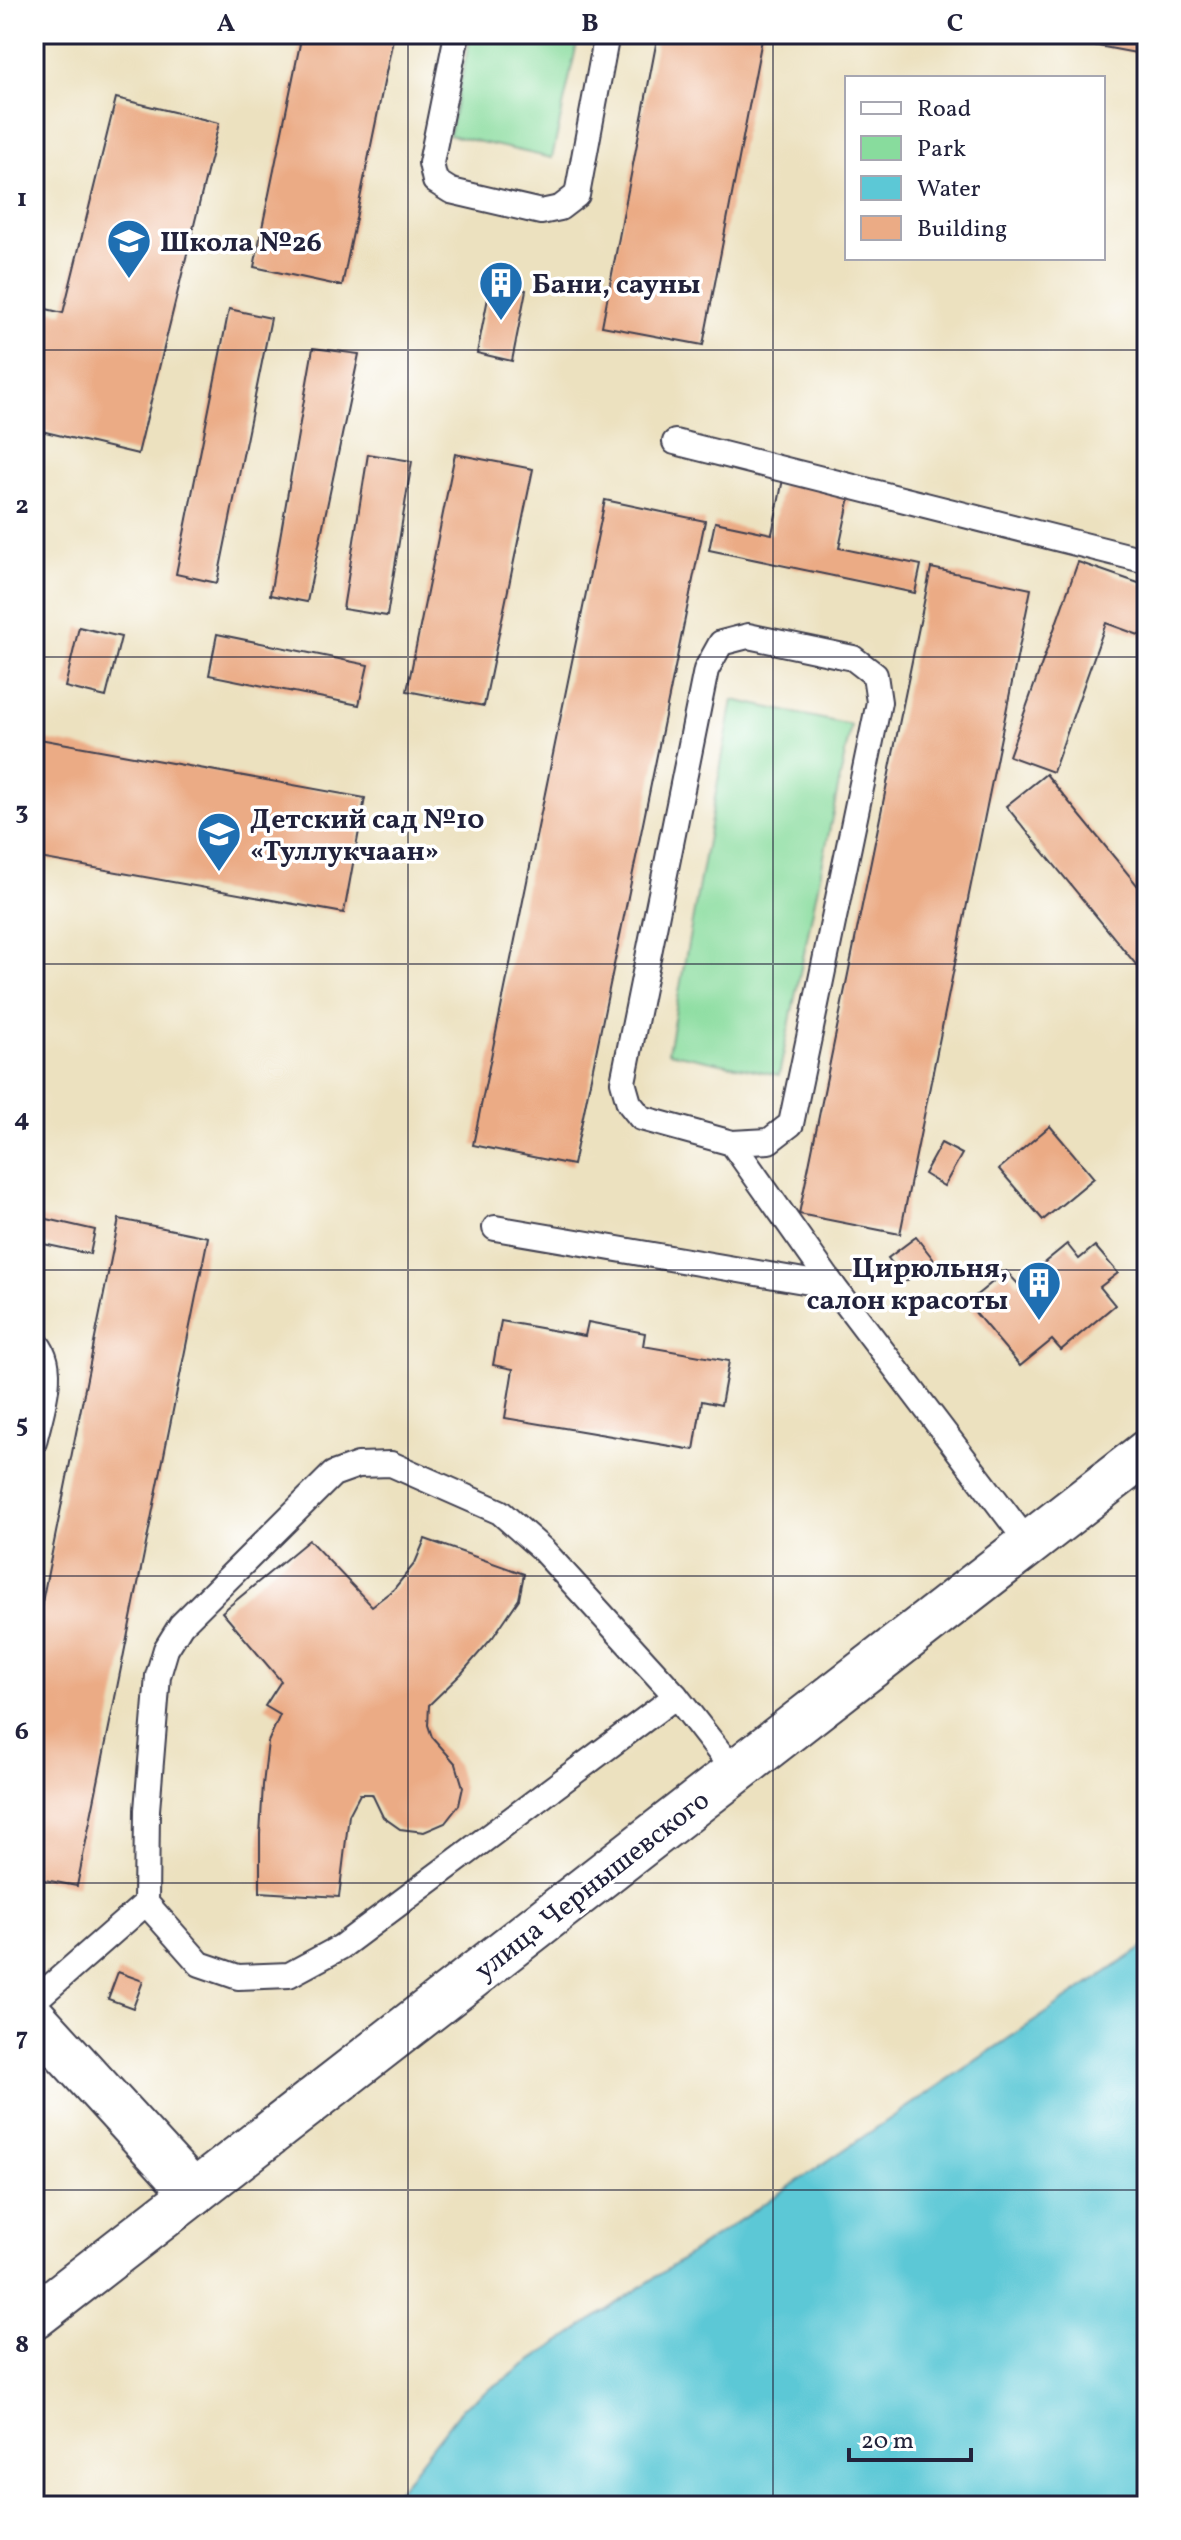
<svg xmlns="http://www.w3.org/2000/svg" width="1181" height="2540" viewBox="0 0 1181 2540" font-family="Vollkorn,serif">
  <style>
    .green { fill: #88dc9d; stroke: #557f6c; stroke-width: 2 }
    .water { fill: #5cc8d6; stroke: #3f7588; stroke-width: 2 }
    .building { fill: #ebab85 }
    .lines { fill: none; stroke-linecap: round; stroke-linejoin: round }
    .lane-casing { stroke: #403f4f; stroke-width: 28 }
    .street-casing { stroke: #403f4f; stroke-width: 48 }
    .secondary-casing { stroke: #403f4f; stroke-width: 48 }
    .lane { stroke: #fff; stroke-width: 24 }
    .street { stroke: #fff; stroke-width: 44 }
    .secondary { stroke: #fff; stroke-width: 44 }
    .grid { fill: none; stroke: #22223b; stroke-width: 2; stroke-opacity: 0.55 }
    .labels { text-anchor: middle; stroke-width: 7; stroke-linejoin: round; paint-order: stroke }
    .poi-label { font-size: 28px; font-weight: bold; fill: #22223b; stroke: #fff; text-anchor: start }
    .street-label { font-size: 28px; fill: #22223b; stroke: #fff }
    .neatline { fill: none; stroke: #22223b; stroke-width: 3 }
    .grid-label { font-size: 26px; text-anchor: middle; font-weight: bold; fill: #22223b }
  </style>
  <rect width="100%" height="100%" fill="#fff"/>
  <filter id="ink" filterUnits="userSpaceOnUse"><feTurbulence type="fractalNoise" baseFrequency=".0125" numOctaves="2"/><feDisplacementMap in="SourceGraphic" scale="16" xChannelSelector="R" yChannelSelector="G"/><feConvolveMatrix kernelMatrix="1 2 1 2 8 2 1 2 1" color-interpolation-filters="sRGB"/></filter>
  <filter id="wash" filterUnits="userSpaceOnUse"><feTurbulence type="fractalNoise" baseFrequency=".006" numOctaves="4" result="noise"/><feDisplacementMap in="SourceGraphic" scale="32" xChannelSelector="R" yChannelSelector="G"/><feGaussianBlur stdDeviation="1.8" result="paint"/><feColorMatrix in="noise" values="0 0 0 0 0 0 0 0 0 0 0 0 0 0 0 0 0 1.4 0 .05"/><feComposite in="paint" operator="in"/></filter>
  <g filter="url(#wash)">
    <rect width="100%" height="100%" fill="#ece1bf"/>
    <g class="green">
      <path d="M471 34H579L552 158 449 135Z"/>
      <path d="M733 700 851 725 779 1075 668 1052Z"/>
    </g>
    <path class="water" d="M1147 1945V2506H386L462 2408Z"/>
    <g id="blocks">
      <g class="building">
        <path d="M302 34H394L342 286 254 267Z"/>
        <path d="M658 34H763L703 345 602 326Z"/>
        <path d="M1044 34H1147V55L1044 36Z"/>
        <path d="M116 98 219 123 138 454 37 430 34 440V306L63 313Z"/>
        <path d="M491 283 526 290 512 361 477 353Z"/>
        <path d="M229 309 271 318 217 583 176 574Z"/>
        <path d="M313 348 359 354 307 602 270 595Z"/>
        <path d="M368 454 412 461 387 616 343 609Z"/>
        <path d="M455 454 533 469 484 706 407 691Z"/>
        <path d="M783 479 851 492 839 548 921 565 915 593 709 550 715 522 772 534Z"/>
        <path d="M605 500 705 521 573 1165 473 1145Z"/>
        <path d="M1078 562 1147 586V638L1106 623 1053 772 1009 756Z"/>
        <path d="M931 568 1031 589 900 1234 799 1214Z"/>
        <path d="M79 627 121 637 106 697 65 687Z"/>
        <path d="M217 634 368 665 359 705 209 675Z"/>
        <path d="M34 738 365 798 344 913 34 857Z"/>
        <path d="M1046 774 1147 897V978L1006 806Z"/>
        <path d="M1050 1126 1094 1178 1043 1220 999 1169Z"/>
        <path d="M941 1143 962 1154 944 1186 924 1174Z"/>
        <path d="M34 1216 95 1230 90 1254 34 1242Z"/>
        <path d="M119 1219 208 1237 77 1886 34 1878V1642Z"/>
        <path d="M916 1237 934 1260 906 1281 888 1258Z"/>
        <path d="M1067 1244 1079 1259 1095 1246 1118 1273 1100 1287 1115 1305 1061 1350 1052 1340 1020 1366 967 1303 1006 1271 1018 1284Z"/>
        <path d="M501 1321 585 1336 588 1322 645 1333 643 1346 729 1361 721 1405 702 1401 694 1450 505 1418 513 1369 493 1365Z"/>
        <path d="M425 1539 524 1574 519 1599 493 1637 461 1674 429 1705 428 1725 432 1737 456 1764 463 1787 459 1805 445 1823 424 1832 400 1829 383 1817 372 1794H360L349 1815 339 1897 260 1892V1834L263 1785 268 1742 280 1715 265 1706 281 1681 222 1612 309 1540 372 1606 394 1589 415 1563Z"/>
        <path d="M118 1972 143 1981 133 2008 108 1999Z"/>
      </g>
    </g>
  </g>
  <g filter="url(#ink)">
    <use href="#blocks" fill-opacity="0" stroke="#403f4f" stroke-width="2"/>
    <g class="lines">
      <g class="lane-casing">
        <g id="lane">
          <path d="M457 34 431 163 435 181 451 191 541 212 560 208 577 195 607 34"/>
          <path d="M675 442 1147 561"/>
          <path d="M732 1143 769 1141 791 1124 879 702 875 675 853 658 748 636 721 643 706 670 623 1082 629 1103 641 1118 732 1143 833 1286 1029 1544"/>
          <path d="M495 1228 833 1286"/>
          <path d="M34 1341C60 1364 40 1414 34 1442"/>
          <path d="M676 1696 735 1772"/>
          <path d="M34 2001 146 1903 147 1810 158 1676 166 1649 181 1625 333 1474 358 1465 391 1464 500 1512 543 1550 676 1696 341 1947 289 1975 238 1977 200 1964 146 1903"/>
        </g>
      </g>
      <g class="street-casing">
        <path id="street" d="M34 2018 194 2193"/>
      </g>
      <g class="secondary-casing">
        <path id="secondary" d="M34 2317 1147 1452"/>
      </g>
      <use href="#lane" class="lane"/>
      <use href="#street" class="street"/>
      <use href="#secondary" class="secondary"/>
    </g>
  </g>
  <path class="grid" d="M408 34V2506M773 34V2506M34 350H1147M34 657H1147M34 964H1147M34 1270H1147M34 1576H1147M34 1883H1147M34 2190H1147"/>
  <defs>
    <g id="school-pin" transform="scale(2.3)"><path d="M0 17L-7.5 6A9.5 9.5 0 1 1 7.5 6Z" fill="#1f6fb2" stroke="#fff"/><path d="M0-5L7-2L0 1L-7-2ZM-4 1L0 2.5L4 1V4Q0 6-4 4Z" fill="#fff"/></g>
    <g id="building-pin" transform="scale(2.3)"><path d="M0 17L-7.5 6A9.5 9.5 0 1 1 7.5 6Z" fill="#1f6fb2" stroke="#fff"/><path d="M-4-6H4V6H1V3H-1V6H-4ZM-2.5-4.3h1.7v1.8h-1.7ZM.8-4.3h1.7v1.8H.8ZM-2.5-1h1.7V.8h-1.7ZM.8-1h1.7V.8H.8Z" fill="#fff"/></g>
  </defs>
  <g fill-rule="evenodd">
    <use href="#school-pin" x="129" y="241"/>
    <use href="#building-pin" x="501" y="283"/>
    <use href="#school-pin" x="219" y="834"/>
    <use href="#building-pin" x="1039" y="1283"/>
  </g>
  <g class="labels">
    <g class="poi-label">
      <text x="160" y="251">Школа №26</text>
      <text x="532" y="293">Бани, сауны</text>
      <text x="250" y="828">Детский сад №10<tspan x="250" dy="32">«Туллукчаан»</tspan></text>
      <text x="1008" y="1277" text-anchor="end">Цирюльня,<tspan x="1008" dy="32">салон красоты</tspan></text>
    </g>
    <g class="street-label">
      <text transform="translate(591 1884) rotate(-38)" y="10">улица Чернышевского</text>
    </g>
  </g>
  <rect width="1181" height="2540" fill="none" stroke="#fff" stroke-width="88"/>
  <rect x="845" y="76" width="260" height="184" fill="#ffffff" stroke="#a7a7b1" stroke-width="2"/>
  <rect x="861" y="102" width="40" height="12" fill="#ffffff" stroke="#a7a7b1" stroke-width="2"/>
  <text x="917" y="116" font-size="24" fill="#22223b">Road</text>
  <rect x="861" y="136" width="40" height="24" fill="#88dc9d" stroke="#a7a7b1" stroke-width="2"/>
  <text x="917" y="156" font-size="24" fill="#22223b">Park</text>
  <rect x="861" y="176" width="40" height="24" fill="#5cc8d6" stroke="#a7a7b1" stroke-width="2"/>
  <text x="917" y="196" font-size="24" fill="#22223b">Water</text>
  <rect x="861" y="216" width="40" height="24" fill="#ebab85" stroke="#a7a7b1" stroke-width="2"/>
  <text x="917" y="236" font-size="24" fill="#22223b">Building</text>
  <path d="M849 2448v12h122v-12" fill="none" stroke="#22223b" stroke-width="4"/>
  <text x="861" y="2448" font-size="24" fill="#22223b" stroke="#ffffff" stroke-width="6" paint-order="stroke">20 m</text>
  <rect x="44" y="44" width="1093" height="2452" class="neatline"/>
  <g class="grid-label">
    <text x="226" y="31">A</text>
    <text x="590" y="31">B</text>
    <text x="955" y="31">C</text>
    <text x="22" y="206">1</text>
    <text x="22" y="513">2</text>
    <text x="22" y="819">3</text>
    <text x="22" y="1126">4</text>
    <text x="22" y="1432">5</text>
    <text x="22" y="1739">6</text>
    <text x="22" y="2045">7</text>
    <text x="22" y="2352">8</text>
  </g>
</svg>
